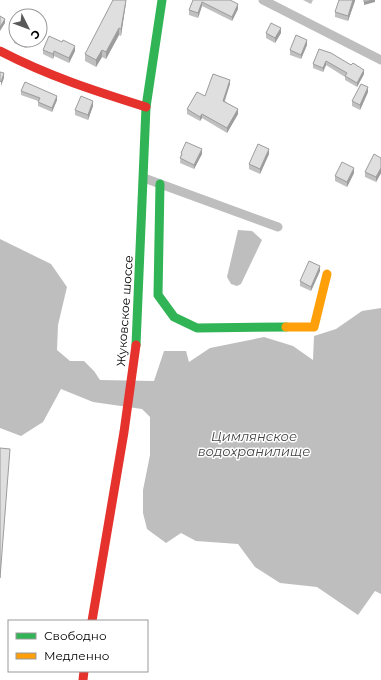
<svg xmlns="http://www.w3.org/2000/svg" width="381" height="680" viewBox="0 0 381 680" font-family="Montserrat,sans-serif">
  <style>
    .water { fill: #bebebe }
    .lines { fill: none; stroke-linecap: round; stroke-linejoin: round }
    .street { stroke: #bebebe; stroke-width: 9 }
    .fast { stroke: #30b455; stroke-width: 9 }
    .slow { stroke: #ff9f0a; stroke-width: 9 }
    .jam { stroke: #e5322d; stroke-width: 9 }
    .wall { fill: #c0c0c0 }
    .shaded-wall { fill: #9c9c9c }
    .building { fill: #dfdfdf; stroke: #9c9c9c }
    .labels { text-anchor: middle; stroke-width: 3; stroke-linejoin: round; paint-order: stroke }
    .street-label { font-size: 12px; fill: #000; stroke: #fff }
    .water-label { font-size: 13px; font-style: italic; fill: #434343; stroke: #fff }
  </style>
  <rect width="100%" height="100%" fill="#fff"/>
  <g class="water">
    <path d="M238 230 252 231 262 240 241 284 237 286 231 284 227 277Z"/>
    <path d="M0 239 51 264 67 287 58 325 57 350 70 361H84L94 371 100 380 154 381 164 351H186L189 362 210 348 264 337 293 346 313 360 314 336 336 329 362 311 381 308V594L375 591 358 615 317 587 280 583 255 567 238 544 196 541 181 533 166 543 147 529 143 513V490L150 455V417L142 409 93 402 61 389 43 422 21 436 0 428Z"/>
  </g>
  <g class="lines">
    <g class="street">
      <path d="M263 0 381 60"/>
      <path d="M144 178 278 227"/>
    </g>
    <g class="fast">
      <path d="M160 184 158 295 174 317 197 328 286 327"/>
      <path d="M136 345 146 107 162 0"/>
    </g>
    <path class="slow" d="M286 327H314L327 274"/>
    <g class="jam">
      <path d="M0 51C48 76 95 91 146 107"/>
      <path d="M92 621 124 432 136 345"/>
      <path d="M83 680 84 671"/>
    </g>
  </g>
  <g class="wall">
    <path d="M126 0 121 36 119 35 106 59 102 57 96 67 85 61V54Z"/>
    <path d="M193 0 238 9 232 21 202 6 198 18 189 15V10Z"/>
    <path d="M303 0H313L311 4Z"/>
    <path d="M355 0 348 21 335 17V12Z"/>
    <path d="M266 33H281L275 43 266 38Z"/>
    <path d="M16 34V40H30L26 48 14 43V38Z"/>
    <path d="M307 45 301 59 290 55V50Z"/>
    <path d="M319 49 364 74 357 87 345 80V77L326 65 323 72 313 68V64Z"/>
    <path d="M43 50 75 51 69 63 54 56 53 59 43 54Z"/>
    <path d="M230 84 225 101 238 114 227 133 202 118 200 121 187 114V109L205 96Z"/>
    <path d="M21 91 57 100 52 112 38 106V101L21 95Z"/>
    <path d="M368 92 360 110 352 106V101Z"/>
    <path d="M93 106 88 120 75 115V110Z"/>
    <path d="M181 153 202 154 194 169 180 163Z"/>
    <path d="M269 154 260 174 249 169V164Z"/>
    <path d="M381 158V173L376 182 365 177V172Z"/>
    <path d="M354 173 347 187 335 181V176Z"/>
    <path d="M320 271 311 291 300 286V281Z"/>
  </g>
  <g class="shaded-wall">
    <path d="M126 0V3L121 36V29Z"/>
    <path d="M353 0H355V1L348 21V16Z"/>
    <path d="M373 0H375V2L364 5V2Z"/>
    <path d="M202 2V6L198 18V13Z"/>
    <path d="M238 4V9L232 21V17Z"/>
    <path d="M5 19V23L0 31V27Z"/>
    <path d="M119 28V35L106 59V52Z"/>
    <path d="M281 28V33L275 43V38Z"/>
    <path d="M28 40H30L26 48V44Z"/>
    <path d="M307 40V45L301 59V55Z"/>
    <path d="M75 46V51L69 63V58Z"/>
    <path d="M102 50V57L96 67V60Z"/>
    <path d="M54 51V56L53 59V54Z"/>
    <path d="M326 61V65L323 72V68Z"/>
    <path d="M364 70V74L357 87V83Z"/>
    <path d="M4 73V78L1 86V82Z"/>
    <path d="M230 80V84L223 105V101Z"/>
    <path d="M368 87V92L360 110V105Z"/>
    <path d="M57 96V100L52 112V108Z"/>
    <path d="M93 101V106L88 120V115Z"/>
    <path d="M238 109V114L227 133V128Z"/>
    <path d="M202 114V118L200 121V117Z"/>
    <path d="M202 149V154L194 169V165Z"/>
    <path d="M269 149V154L260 174V169Z"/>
    <path d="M354 168V173L347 187V182Z"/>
    <path d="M381 168V173L376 182V177Z"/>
    <path d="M320 266V271L311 291V287Z"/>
  </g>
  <g class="building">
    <path d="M113 0H126L121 29 119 28 106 52 102 50 96 60 85 54Z"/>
    <path d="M193 0H230L238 4 232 17 202 2 198 13 189 10Z"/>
    <path d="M339 0H353L348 16 335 12Z"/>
    <path d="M364 0H373L364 2Z"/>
    <path d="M0 16 5 19 0 27Z"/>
    <path d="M271 23 281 28 275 38 266 33Z"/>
    <path d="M16 34V39L14 38Z"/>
    <path d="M296 35 307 40 301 55 290 50Z"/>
    <path d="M49 36 62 42 63 40 75 46 69 58 54 51 53 54 43 50Z"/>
    <path d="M18 40H28L26 44Z"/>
    <path d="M319 49 331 53 351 65 353 63 364 70 357 83 345 76 347 73 326 61 323 68 313 64Z"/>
    <path d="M0 72 4 73 1 82 0 81Z"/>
    <path d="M213 74 230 80 223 101 238 109 227 128 202 114 200 117 187 109 197 92 205 96Z"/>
    <path d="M25 82 57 96 52 108 38 102 40 98 21 91Z"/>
    <path d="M361 84 368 87 360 105 352 101Z"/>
    <path d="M81 96 93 101 88 115 75 110Z"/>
    <path d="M186 142 202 149 194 165 180 158 182 154 181 153Z"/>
    <path d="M258 144 269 149 260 169 249 164Z"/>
    <path d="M374 154 381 158V168L376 177 365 172Z"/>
    <path d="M342 162 354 168 347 182 335 176Z"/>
    <path d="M309 261 320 266 311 287 300 281Z"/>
    <path d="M0 448 10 449 0 578Z"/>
  </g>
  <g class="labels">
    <g class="street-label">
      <text transform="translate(125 311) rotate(-86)" y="4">Жуковское шоссе</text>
    </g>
    <g class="water-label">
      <text x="254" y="441">Цимлянское<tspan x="254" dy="15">водохранилище</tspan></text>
    </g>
  </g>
  <rect x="8" y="620" width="140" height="52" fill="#ffffff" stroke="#999999"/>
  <rect x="16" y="633" width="20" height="6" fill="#30b455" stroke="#999999"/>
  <text x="44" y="640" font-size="12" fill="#000000">Свободно</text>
  <rect x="16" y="653" width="20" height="6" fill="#ff9f0a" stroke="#999999"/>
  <text x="44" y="660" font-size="12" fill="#000000">Медленно</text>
  <g transform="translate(28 28) rotate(132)"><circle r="19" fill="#ffffff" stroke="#999999"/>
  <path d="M0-3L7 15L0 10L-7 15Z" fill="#595959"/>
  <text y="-6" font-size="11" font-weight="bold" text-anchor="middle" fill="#000000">С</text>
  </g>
</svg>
